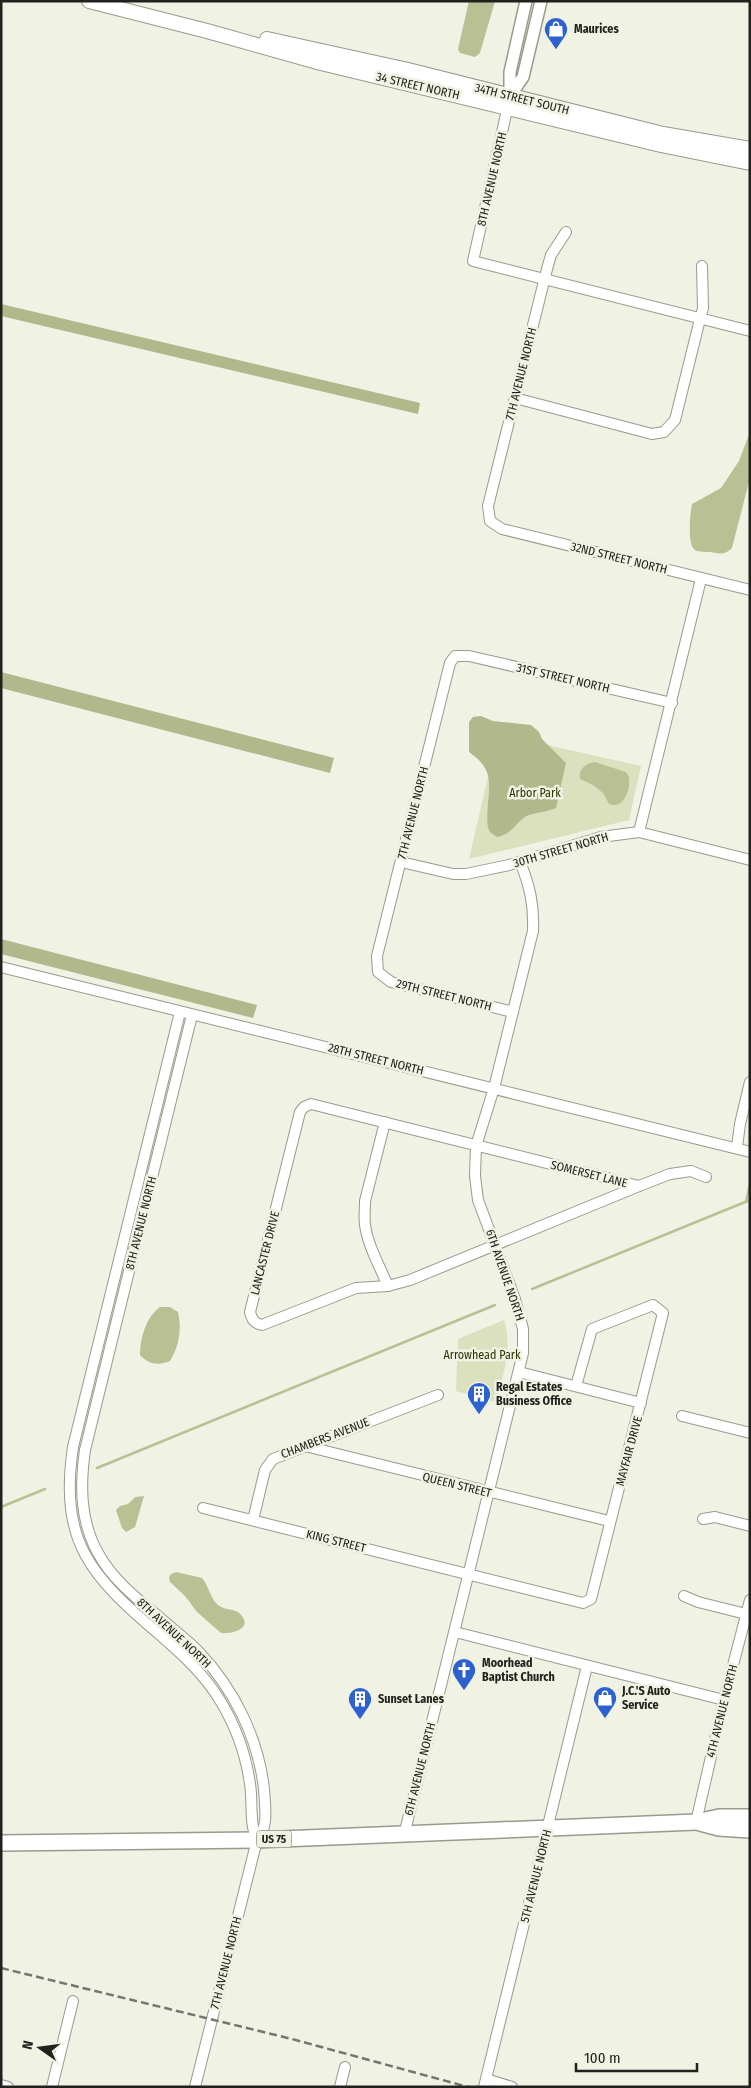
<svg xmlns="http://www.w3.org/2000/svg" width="751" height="2088" viewBox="0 0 751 2088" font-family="'Fira Sans Condensed',sans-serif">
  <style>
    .green { fill: #dbe0bf }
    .forest { fill: #b1b88c }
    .water { fill: #b9c094 }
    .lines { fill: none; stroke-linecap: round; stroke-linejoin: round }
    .stream { stroke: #b9c094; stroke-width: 2.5 }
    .minor-casing { stroke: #989a8d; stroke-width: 12 }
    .tertiary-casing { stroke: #989a8d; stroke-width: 14 }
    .secondary-casing { stroke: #989a8d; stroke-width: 16 }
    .primary-casing { stroke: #989a8d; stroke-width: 18 }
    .minor { stroke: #fff; stroke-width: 10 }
    .tertiary { stroke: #fff; stroke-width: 11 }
    .secondary { stroke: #fff; stroke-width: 14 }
    .primary { stroke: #fff; stroke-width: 15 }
    .rail { stroke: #75776e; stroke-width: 2.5; stroke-dasharray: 8 4; stroke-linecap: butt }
    .labels { text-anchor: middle; stroke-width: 5; stroke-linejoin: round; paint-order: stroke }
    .shield { fill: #f0f2e3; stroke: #5f6058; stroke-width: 1 }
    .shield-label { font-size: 11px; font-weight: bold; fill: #21221d }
    .poi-label { font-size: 12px; font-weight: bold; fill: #21221d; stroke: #f0f2e3; text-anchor: start }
    .street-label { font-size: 12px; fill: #21221d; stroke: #f0f2e3 }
    .park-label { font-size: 12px; fill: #303400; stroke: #f0f2e3 }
  </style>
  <rect width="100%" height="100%" fill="#f0f2e3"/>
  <g class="green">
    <path d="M498 734 641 766 629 820 469 859Z"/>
    <path d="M504 1320C513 1348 503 1375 496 1402L456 1391 458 1339Z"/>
  </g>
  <g class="forest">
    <path d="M1 304 420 403 418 414 1 316Z"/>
    <path d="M1 672 334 758 330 773 1 688Z"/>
    <path d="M481 716 493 721 531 725 539 732 542 739 566 763 556 808C547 812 538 812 529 815 516 820 514 834 497 837 494 835 492 834 490 832 483 823 492 790 488 776 486 765 477 758 469 752V722L473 717Z"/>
    <path d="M1 939 257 1005 253 1018 1 954Z"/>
  </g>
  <g class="water">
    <path d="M469 1H495L480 53 475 57 460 53 458 49Z"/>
    <path d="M750 432V478L732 548C725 555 720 554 710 552 706 552 699 552 695 550 687 545 690 513 692 504L721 488 739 461Z"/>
    <path d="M595 762 626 772 629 777C631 789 624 810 609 804L603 793 593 785 580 779C578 769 586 763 595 762Z"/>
    <path d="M160 1307H170L178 1312C182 1329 179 1346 170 1361 158 1366 148 1364 140 1355 140 1338 146 1317 160 1307Z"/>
    <path d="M144 1496 135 1527 126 1532 122 1528 116 1510 120 1506 128 1504 135 1497Z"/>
    <path d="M176 1572 202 1578C209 1586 210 1598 218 1605 225 1611 237 1608 242 1616 252 1630 230 1634 221 1633L197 1612 185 1596 170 1582 169 1577 171 1574Z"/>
  </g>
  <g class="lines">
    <g class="stream">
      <path d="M746 1202 750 1184"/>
      <path d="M532 1289 750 1200"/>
      <path d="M97 1468 495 1305"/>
      <path d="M1 1507 45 1489"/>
    </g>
    <g class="minor-casing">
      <g id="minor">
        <path d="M509 101 473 261 750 331"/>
        <path d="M566 232 551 255 547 269 488 506 490 521 502 529 750 590"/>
        <path d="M515 398 652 434 664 432 675 420 700 319 703 308 702 266"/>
        <path d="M639 832 701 579"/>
        <path d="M401 862 453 874H466L509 865 601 837 639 832 750 860"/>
        <path d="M1 967 750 1152"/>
        <path d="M180 1012 73 1447C59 1543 91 1576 160 1635 183 1655 205 1675 221 1702 236 1727 246 1755 250 1784 253 1802 249 1823 257 1840"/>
        <path d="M513 1012 391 982 378 972 377 956 450 663 455 656H469L672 703"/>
        <path d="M192 1015 85 1450C80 1485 80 1521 98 1553 112 1579 136 1598 158 1616 171 1628 186 1639 198 1651 234 1689 258 1737 264 1789 265 1807 269 1827 257 1840L195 2087"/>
        <path d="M311 1104 639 1186 410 1280 388 1286 356 1288 262 1325C254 1323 252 1320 250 1312L300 1112 304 1107Z"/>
        <path d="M385 1122 365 1201C365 1209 364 1217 365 1225 368 1246 380 1267 388 1286"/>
        <path d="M737 1147 740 1124 750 1082"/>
        <path d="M639 1186 670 1174 691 1171 706 1177"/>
        <path d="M519 1372 641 1403"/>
        <path d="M682 1416 750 1433"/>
        <path d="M305 1446 609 1521"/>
        <path d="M203 1508 583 1603 591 1599 663 1313 653 1305 592 1329 576 1386"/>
        <path d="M703 1519 715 1517 750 1526"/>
        <path d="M253 1520 265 1470 273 1459 438 1395"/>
        <path d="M684 1596 698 1602 746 1614"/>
        <path d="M455 1632 724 1700"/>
        <path d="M696 1822 724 1700 750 1600"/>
        <path d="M404 1835 523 1353V1329L515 1299 478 1200 475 1176 476 1146 494 1088 533 931C534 905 530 886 520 862"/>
        <path d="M486 2079 512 2087"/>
        <path d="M1 2085 8 2087"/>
        <path d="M52 2087 73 2001"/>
        <path d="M340 2087 345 2067"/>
        <path d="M484 2087 587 1666"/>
      </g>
    </g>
    <g class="tertiary-casing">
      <g id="tertiary">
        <path d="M510 96 523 77 541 1"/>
        <path d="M510 96V72L526 1"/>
      </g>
    </g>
    <g class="secondary-casing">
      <g id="secondary">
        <path d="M89 1 207 31 321 63 661 145 750 163"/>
        <path d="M267 39 408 70 663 134 750 149"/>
      </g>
    </g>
    <g class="primary-casing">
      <g id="primary">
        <path d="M700 1823 719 1828 750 1830"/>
        <path d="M1 1843 257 1840 696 1822 719 1817H750"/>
      </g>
    </g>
    <use href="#minor" class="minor"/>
    <use href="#tertiary" class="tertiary"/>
    <use href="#secondary" class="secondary"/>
    <use href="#primary" class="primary"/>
    <path class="rail" d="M1 1968 292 2039 468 2087"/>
  </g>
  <defs>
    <g id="shop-pin" transform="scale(1.25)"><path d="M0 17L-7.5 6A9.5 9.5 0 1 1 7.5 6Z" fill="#2c61cf" stroke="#f0f2e3"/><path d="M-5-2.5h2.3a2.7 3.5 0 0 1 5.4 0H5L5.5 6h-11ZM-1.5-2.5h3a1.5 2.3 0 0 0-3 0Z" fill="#fff"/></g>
    <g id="building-pin" transform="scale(1.25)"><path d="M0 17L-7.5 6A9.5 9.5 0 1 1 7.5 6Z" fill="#2c61cf" stroke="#f0f2e3"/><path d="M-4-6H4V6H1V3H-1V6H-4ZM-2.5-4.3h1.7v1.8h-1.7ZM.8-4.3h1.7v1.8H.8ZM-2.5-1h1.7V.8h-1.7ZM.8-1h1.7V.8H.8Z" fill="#fff"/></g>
    <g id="church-pin" transform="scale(1.25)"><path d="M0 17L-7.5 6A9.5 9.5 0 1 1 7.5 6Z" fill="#2c61cf" stroke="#f0f2e3"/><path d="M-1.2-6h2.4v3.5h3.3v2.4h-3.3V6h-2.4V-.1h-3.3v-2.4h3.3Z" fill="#fff"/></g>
  </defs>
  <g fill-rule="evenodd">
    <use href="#shop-pin" x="556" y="29"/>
    <use href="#building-pin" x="479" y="1394"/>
    <use href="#church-pin" x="464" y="1670"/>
    <use href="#shop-pin" x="605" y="1698"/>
    <use href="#building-pin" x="360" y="1699"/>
  </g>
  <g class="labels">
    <rect class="shield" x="256.5" y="1830.5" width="35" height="17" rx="4"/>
    <g class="shield-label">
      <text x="274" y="1843">US 75</text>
    </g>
    <g class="poi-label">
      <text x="574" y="33">Maurices</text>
      <text x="496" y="1391">Regal Estates<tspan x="496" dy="14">Business Office</tspan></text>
      <text x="482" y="1667">Moorhead<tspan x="482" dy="14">Baptist Church</tspan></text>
      <text x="622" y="1695">J.C.'S Auto<tspan x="622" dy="14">Service</tspan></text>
      <text x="378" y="1703">Sunset Lanes</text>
    </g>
    <g class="street-label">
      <text transform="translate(418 86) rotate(13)" y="4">34 STREET NORTH</text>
      <text transform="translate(522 99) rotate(14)" y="4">34TH STREET SOUTH</text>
      <text transform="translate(492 179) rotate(-77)" y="4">8TH AVENUE NORTH</text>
      <text transform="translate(521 374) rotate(-76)" y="4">7TH AVENUE NORTH</text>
      <text transform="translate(619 558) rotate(14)" y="4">32ND STREET NORTH</text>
      <text transform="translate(563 678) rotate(13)" y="4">31ST STREET NORTH</text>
      <text transform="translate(413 813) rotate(-76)" y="4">7TH AVENUE NORTH</text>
      <text transform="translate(561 850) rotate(-16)" y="4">30TH STREET NORTH</text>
      <text transform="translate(444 995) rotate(14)" y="4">29TH STREET NORTH</text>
      <text transform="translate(376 1059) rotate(14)" y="4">28TH STREET NORTH</text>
      <text transform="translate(589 1174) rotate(14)" y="4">SOMERSET LANE</text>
      <text transform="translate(141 1223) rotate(-76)" y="4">8TH AVENUE NORTH</text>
      <text transform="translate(265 1253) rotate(-76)" y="4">LANCASTER DRIVE</text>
      <text transform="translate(505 1275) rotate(71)" y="4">6TH AVENUE NORTH</text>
      <text transform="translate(325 1438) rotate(-21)" y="4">CHAMBERS AVENUE</text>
      <text transform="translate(629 1451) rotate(-75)" y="4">MAYFAIR DRIVE</text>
      <text transform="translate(457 1485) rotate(14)" y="4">QUEEN STREET</text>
      <text transform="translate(336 1541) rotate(14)" y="4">KING STREET</text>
      <text transform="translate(174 1633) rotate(43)" y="4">8TH AVENUE NORTH</text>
      <text transform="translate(722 1711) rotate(-76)" y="4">4TH AVENUE NORTH</text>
      <text transform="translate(420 1769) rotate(-76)" y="4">6TH AVENUE NORTH</text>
      <text transform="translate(536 1876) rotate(-76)" y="4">5TH AVENUE NORTH</text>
      <text transform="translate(226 1963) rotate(-76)" y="4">7TH AVENUE NORTH</text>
    </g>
    <g class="park-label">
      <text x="535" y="797">Arbor Park</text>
      <text x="482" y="1359">Arrowhead Park</text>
    </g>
  </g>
  <rect width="751" height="2088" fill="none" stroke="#21221d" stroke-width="5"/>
  <g transform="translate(40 2048) rotate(284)" stroke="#f0f2e3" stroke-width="4" paint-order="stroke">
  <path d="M0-4L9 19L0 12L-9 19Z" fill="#21221d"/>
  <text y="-8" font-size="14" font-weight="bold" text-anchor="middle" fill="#21221d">N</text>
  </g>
  <path d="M576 2063v8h121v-8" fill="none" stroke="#21221d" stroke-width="2.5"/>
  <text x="584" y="2063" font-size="15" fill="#21221d" stroke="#f0f2e3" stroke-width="4" paint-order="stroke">100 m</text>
</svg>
